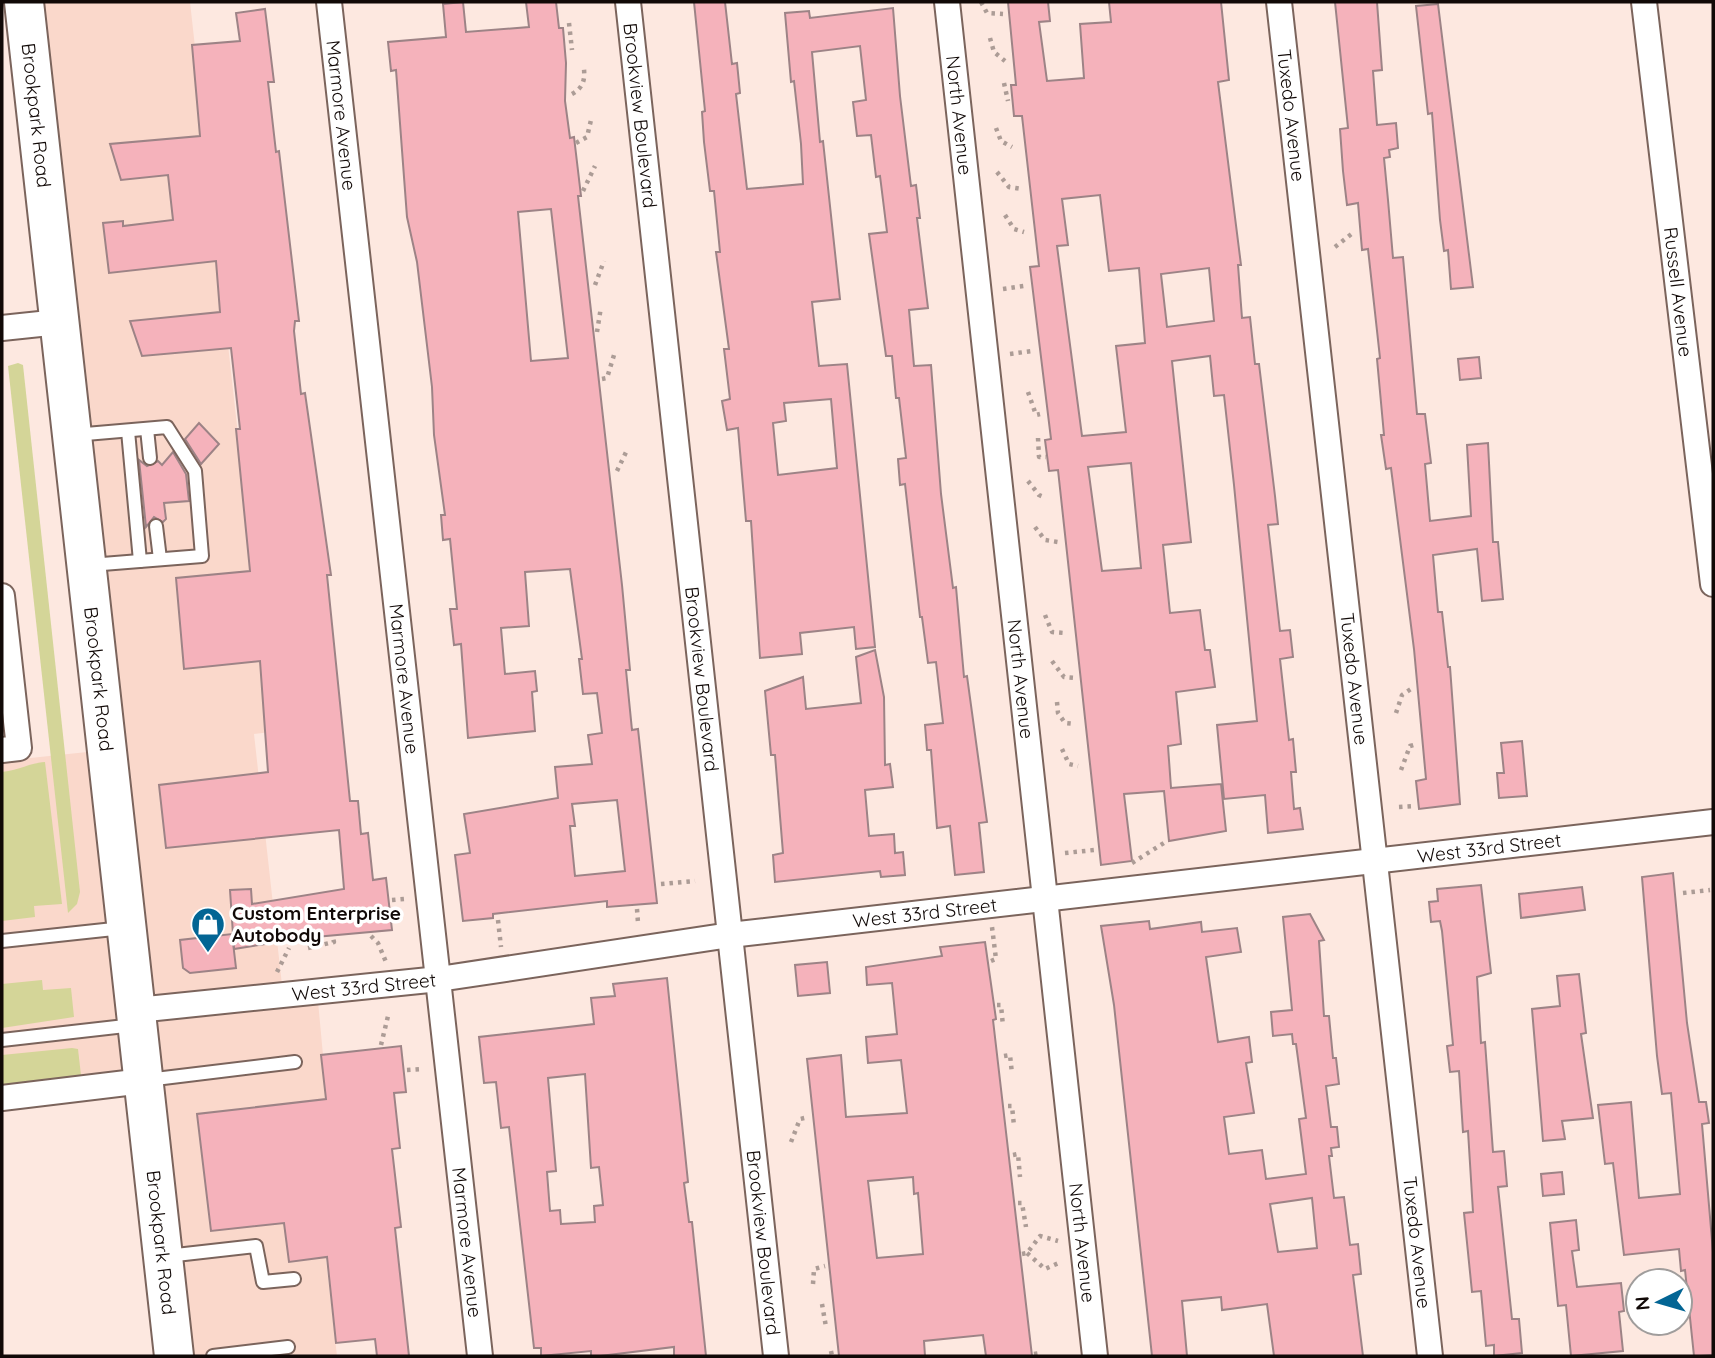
<svg xmlns="http://www.w3.org/2000/svg" width="1715" height="1358" viewBox="0 0 1715 1358" font-family="Quicksand,sans-serif">
  <style>
    .built { fill: #fad8cb }
    .green { fill: #d4d598 }
    .building { fill: #f5b2bb; stroke: #9d8386; stroke-width: 2; fill-rule: evenodd }
    .lines { fill: none; stroke-linecap: round; stroke-linejoin: round }
    .lane-casing { stroke: #7b645c; stroke-width: 16 }
    .street-casing { stroke: #7b645c; stroke-width: 28 }
    .primary-casing { stroke: #7b645c; stroke-width: 42 }
    .path { stroke: #ac9c96; stroke-width: 4.5; stroke-dasharray: 3.5 5; stroke-linecap: butt }
    .lane { stroke: #fff; stroke-width: 12 }
    .street { stroke: #fff; stroke-width: 24 }
    .primary { stroke: #fff; stroke-width: 38 }
    .labels { text-anchor: middle; stroke-width: 7; stroke-linejoin: round; paint-order: stroke }
    .street-label { font-size: 19px; fill: #110907; stroke: #fff }
    .poi-label { font-size: 19px; font-weight: bold; fill: #110907; stroke: #fff; text-anchor: start }
  </style>
  <rect width="100%" height="100%" fill="#fde8e0"/>
  <path class="built" d="M24 2H190L271 732 254 734 283 994 317 991 333 1161 315 1163 337 1356H173L143 1081 2 1098V761L106 750Z"/>
  <g class="green">
    <path d="M18 363 23 365 80 892 77 904 68 913 8 366Z"/>
    <path d="M45 762 62 904 34 906 35 917 2 921V772C20 770 29 763 45 762Z"/>
    <path d="M42 980 43 990 71 988 74 1017 2 1028V984Z"/>
    <path d="M72 1048 78 1049 82 1084 2 1094V1055Z"/>
  </g>
  <g class="building">
    <path d="M463 2 466 32 529 27 526 2H556L559 28H563L566 63 565 101 570 138 574 137 581 196H578L622 585 630 670H626L632 730 638 729 657 903 607 907V901L493 914V918L463 921 455 855 470 853 464 814 558 798 555 767 592 764 588 735 602 733 597 693 583 694 579 659H582L570 569 525 572 529 626 501 628 505 674 535 671 537 691 532 692 535 731 468 738 461 644 454 645 450 609H457L450 539 443 540 441 515H445L434 435 432 387 417 262 407 217 396 70 391 71 388 42 446 37 443 4ZM551 209 568 358 531 361 518 212ZM617 800 625 871 575 876 570 826H575L572 804Z"/>
    <path d="M694 2H725L732 64 737 63 740 93 736 94 747 189 803 184 801 144 794 81 791 82 785 13 809 11 810 18 893 8 900 96 911 186 916 185 920 218H917L928 308 909 310 914 366 931 365 941 494 953 588 956 587 964 677 967 676 987 822 979 823 984 872 955 875 950 826 937 828 931 750H927L925 725 943 723 936 662 928 663 922 617H920L905 484 900 485 898 459 906 458 899 398H896L892 356H886L869 234 887 232 880 176 876 177 871 135 857 136 853 102 866 100 860 46 812 52 820 142 823 141 840 299 812 302 819 366 847 364 875 647 856 649 854 627 800 633 802 654 760 658 751 521H746L738 428 727 430 722 401 730 399 724 349H729L716 252H720L714 191H710L704 142 702 112 705 111ZM831 399 837 468 778 475 773 423 786 421 784 403Z"/>
    <path d="M1008 2H1048L1050 21 1039 22 1047 81 1084 78 1080 24 1111 22 1109 2H1221L1229 80 1218 82 1241 265H1238L1242 318 1250 317 1255 364H1259L1275 496 1278 524 1268 525 1280 631 1290 630 1293 657 1280 659 1289 740 1293 739 1296 772H1291L1294 809 1300 808 1303 829 1268 833 1265 795 1224 799 1217 725 1257 721 1234 485 1224 395 1214 396 1210 356 1172 361 1191 542 1163 545 1170 613 1200 610 1205 650H1210L1215 687 1176 692 1181 744 1168 746 1171 788 1221 784 1226 831 1169 841 1164 791 1124 794 1132 861 1101 865 1058 470 1049 471 1045 440 1051 439 1030 267 1039 266 1022 116H1014L1011 85H1016ZM1100 195 1109 271 1139 268 1145 343 1116 346 1126 432 1082 436 1057 246 1068 245 1062 199ZM1209 268 1214 321 1167 327 1161 274ZM1131 463 1141 568 1102 571 1088 467Z"/>
    <path d="M1335 2H1377L1382 70 1373 71 1377 125 1396 123 1398 148 1389 150 1390 157 1384 158 1388 200 1393 258 1403 257 1417 414H1425L1431 463 1425 464 1430 521 1471 516 1467 445 1488 443 1493 542H1498L1503 599 1482 601 1477 549 1433 555 1438 612H1442L1448 667H1450L1460 804 1419 809 1416 781 1426 779 1414 649 1391 468 1386 469 1381 435H1384L1377 359 1380 358 1368 249 1362 250 1358 203 1347 205 1343 171 1340 129 1348 128Z"/>
    <path d="M1438 4 1473 287 1451 289 1448 250 1444 251 1440 220 1432 113 1428 114 1416 6Z"/>
    <path d="M265 9 274 82H268L276 152 279 151 299 321H295L294 331 301 394 305 393 331 575H327L350 801H358L361 834 368 833 373 880 386 878 392 930 304 938 234 949 230 890 251 889 252 904 344 889 339 830 166 848 159 785 268 772 260 661 184 669 176 578 250 571 236 429H240L231 348 142 356 130 321 220 312 216 261 109 273 103 223 123 221V226L173 220 168 175 121 180 110 144 200 136 192 45 240 41 236 13Z"/>
    <path d="M1479 357 1481 378 1460 380 1458 359Z"/>
    <path d="M199 423 219 444 201 464 185 439Z"/>
    <path d="M173 452 186 474 189 501 164 503 166 519 163 522 154 517 146 527 139 460 147 466 158 461 162 465Z"/>
    <path d="M875 650 884 697 885 765 890 764 893 787 865 790 869 836 894 834 895 853 903 852 905 875 881 877 880 871 775 882 773 855 783 853 775 755H771L765 691 803 677 806 709 861 703 856 657Z"/>
    <path d="M1522 741 1527 796 1499 798 1497 773H1504L1501 743Z"/>
    <path d="M1673 873 1687 1023 1699 1102H1706L1709 1123 1702 1124 1713 1252V1355L1700 1356H1694L1685 1270 1681 1271 1679 1249 1624 1255 1613 1163 1605 1164 1598 1105 1631 1102 1639 1198 1680 1194 1671 1093 1662 1094 1657 1056 1642 877Z"/>
    <path d="M1481 885 1491 973 1477 977 1481 1043 1485 1042 1493 1152 1504 1151 1507 1186 1498 1187 1512 1319H1519L1522 1353 1494 1356V1345L1486 1346 1481 1291 1472 1292 1464 1213 1473 1212 1468 1131 1463 1132 1459 1071 1450 1072 1447 1046 1453 1045 1442 931 1440 921 1431 922 1429 902 1438 901 1437 889Z"/>
    <path d="M1582 887 1585 910 1521 918 1519 894Z"/>
    <path d="M1310 914 1324 940 1319 941 1324 1016H1329L1333 1058H1336L1339 1084 1326 1086 1331 1127H1337L1339 1147 1331 1148 1332 1156H1329L1334 1198 1344 1197 1350 1245 1358 1244 1361 1274 1353 1275 1363 1356H1274L1267 1304 1222 1310 1221 1297 1182 1301 1187 1356H1152L1114 1005 1101 926 1149 921 1150 929 1201 922 1202 932 1237 928 1241 952 1206 957 1218 1042 1249 1037 1252 1062 1246 1063 1254 1113 1224 1117 1229 1154 1262 1150 1266 1179 1306 1174 1299 1119 1306 1118 1296 1044H1293L1292 1034 1273 1036 1271 1012 1292 1010 1283 917ZM1312 1198 1317 1248 1278 1252 1270 1204Z"/>
    <path d="M232 934 236 968 190 973 183 968 180 940Z"/>
    <path d="M985 942 996 1019 993 1020 1032 1356H986L983 1335 924 1341 925 1356H839L807 1059 841 1055 846 1117 907 1113 901 1060 868 1063 866 1037 897 1034 892 983 867 985 866 967 942 956 940 947ZM913 1177 914 1194 918 1193 923 1254 877 1258 868 1181Z"/>
    <path d="M827 962 830 993 798 996 795 965Z"/>
    <path d="M1579 974 1586 1033 1581 1034 1593 1118 1562 1121 1565 1139 1543 1141 1532 1009 1560 1006 1557 976Z"/>
    <path d="M667 978 688 1182 684 1183 689 1222H692L706 1356H674V1347L600 1356H591V1351L541 1356V1348H534L509 1127 501 1128 496 1082 484 1083 479 1037 594 1024 591 998 615 996 613 984ZM585 1074 591 1168 599 1167 603 1205 594 1206 595 1222 561 1224 560 1210 550 1211 547 1172 556 1171 548 1078Z"/>
    <path d="M401 1046 406 1092 394 1093 400 1148 392 1149 401 1227 395 1228 409 1356H377L375 1339 336 1343 327 1257 289 1262 284 1223 211 1231 197 1114 326 1099 321 1055Z"/>
    <path d="M1562 1172 1564 1194 1543 1196 1541 1174Z"/>
    <path d="M1576 1220 1579 1250 1572 1251 1577 1287 1621 1283 1624 1311 1619 1312 1623 1351 1571 1356 1566 1305 1558 1306 1550 1223Z"/>
  </g>
  <g class="lines">
    <g class="lane-casing">
      <g id="lane">
        <path d="M147 429 150 458"/>
        <path d="M128 431 140 561"/>
        <path d="M74 435 167 427 195 471 202 556 90 565"/>
        <path d="M156 526 160 559"/>
        <path d="M2 941 123 928"/>
        <path d="M2 1040 134 1025"/>
        <path d="M147 1080 295 1062"/>
        <path d="M167 1256 256 1246 263 1282 294 1279"/>
        <path d="M213 1356 288 1347"/>
      </g>
    </g>
    <g class="street-casing">
      <g id="street">
        <path id="s1" d="M329 2 480 1356"/>
        <path id="s2" d="M628 2 776 1356"/>
        <path id="s3" d="M947 2 1095 1356"/>
        <path id="s4" d="M1279 2 1430 1356"/>
        <path id="s5" d="M1644 2 1713 584"/>
        <path d="M2 328 59 322"/>
        <path d="M2 596 19 748 2 750"/>
        <path id="s6" d="M137 1010 439 979 730 935 1713 822"/>
        <path d="M2 1098 143 1081"/>
      </g>
    </g>
    <g class="primary-casing">
      <g id="primary">
        <path id="s7" d="M24 2 174 1356"/>
      </g>
    </g>
    <g class="path">
      <path d="M981 2 987 13 1003 14"/>
      <path d="M569 23 572 50"/>
      <path d="M990 38 994 52 1005 61"/>
      <path d="M1004 83 1008 101"/>
      <path d="M572 94C583 88 585 80 584 69"/>
      <path d="M996 128 1001 141 1012 147"/>
      <path d="M576 143 587 137 591 120"/>
      <path d="M997 172 1009 187 1022 189"/>
      <path d="M583 191 595 166"/>
      <path d="M1005 215 1014 229 1024 232"/>
      <path d="M1335 247 1354 232"/>
      <path d="M595 285 604 261"/>
      <path d="M1003 289 1024 286"/>
      <path d="M597 332 601 307"/>
      <path d="M1010 354 1032 351"/>
      <path d="M602 379 607 378 614 355"/>
      <path d="M1028 392 1036 415 1040 414"/>
      <path d="M1038 438 1039 457H1046"/>
      <path d="M617 471 628 448"/>
      <path d="M1028 481 1039 495 1046 498"/>
      <path d="M1035 527 1045 540 1058 542"/>
      <path d="M1045 615 1052 632 1064 633"/>
      <path d="M1052 661 1064 677 1076 678"/>
      <path d="M1057 702 1058 713 1065 723 1075 724"/>
      <path d="M1396 713 1402 695 1411 689"/>
      <path d="M1062 749 1069 764 1078 766"/>
      <path d="M1401 770 1410 746 1417 744"/>
      <path d="M1399 807 1415 806"/>
      <path d="M1065 853 1094 850"/>
      <path d="M1132 863 1167 841"/>
      <path d="M661 884 695 881"/>
      <path d="M1683 893 1710 890"/>
      <path d="M392 900 404 899"/>
      <path d="M637 909 638 923"/>
      <path d="M498 920 501 947"/>
      <path d="M371 936 378 943 386 962"/>
      <path d="M308 948 334 942 333 938"/>
      <path d="M991 961 996 959 992 927"/>
      <path d="M277 972 289 948"/>
      <path d="M997 1005H1001L1003 1026"/>
      <path d="M381 1045 389 1012"/>
      <path d="M1004 1056 1010 1055 1012 1074"/>
      <path d="M407 1070 423 1069"/>
      <path d="M1008 1106H1012L1014 1126"/>
      <path d="M791 1142 800 1119 809 1117"/>
      <path d="M1013 1155 1018 1154 1020 1177"/>
      <path d="M1018 1203H1022L1026 1227"/>
      <path d="M1027 1253 1045 1269 1061 1262"/>
      <path d="M1022 1254 1027 1253 1040 1236 1058 1241"/>
      <path d="M813 1284 814 1269 825 1266"/>
      <path d="M822 1304 826 1327"/>
      <path d="M831 1351 832 1356"/>
      <path d="M1034 1354 1040 1353V1356"/>
    </g>
    <use href="#lane" class="lane"/>
    <use href="#street" class="street"/>
    <use href="#primary" class="primary"/>
  </g>
  <defs>
    <g id="shop-pin" transform="scale(1.75)"><path d="M0 17L-7.5 6A9.5 9.5 0 1 1 7.5 6Z" fill="#036594" stroke="#fff"/><path d="M-5-2.5h2.3a2.7 3.5 0 0 1 5.4 0H5L5.5 6h-11ZM-1.5-2.5h3a1.5 2.3 0 0 0-3 0Z" fill="#fff"/></g>
  </defs>
  <g fill-rule="evenodd">
    <use href="#shop-pin" x="208" y="924"/>
  </g>
  <g class="labels">
    <g class="street-label">
      <text dy="7" stroke="none"><textPath href="#s7" startOffset="114">Brookpark Road</textPath></text>
      <text dy="7" stroke="none"><textPath href="#s2" startOffset="114">Brookview Boulevard</textPath></text>
      <text dy="7" stroke="none"><textPath href="#s3" startOffset="114">North Avenue</textPath></text>
      <text dy="7" stroke="none"><textPath href="#s4" startOffset="114">Tuxedo Avenue</textPath></text>
      <text dy="7" stroke="none"><textPath href="#s1" startOffset="114">Marmore Avenue</textPath></text>
      <text dy="7" stroke="none"><textPath href="#s5" startOffset="292">Russell Avenue</textPath></text>
      <text dy="7" stroke="none"><textPath href="#s7" startOffset="681">Brookpark Road</textPath></text>
      <text dy="7" stroke="none"><textPath href="#s1" startOffset="681">Marmore Avenue</textPath></text>
      <text dy="7" stroke="none"><textPath href="#s2" startOffset="681">Brookview Boulevard</textPath></text>
      <text dy="7" stroke="none"><textPath href="#s3" startOffset="681">North Avenue</textPath></text>
      <text dy="7" stroke="none"><textPath href="#s4" startOffset="681">Tuxedo Avenue</textPath></text>
      <text dy="7" stroke="none"><textPath href="#s6" startOffset="1362">West 33rd Street</textPath></text>
      <text dy="7" stroke="none"><textPath href="#s6" startOffset="794">West 33rd Street</textPath></text>
      <text dy="7" stroke="none"><textPath href="#s6" startOffset="228">West 33rd Street</textPath></text>
      <text dy="7" stroke="none"><textPath href="#s1" startOffset="1248">Marmore Avenue</textPath></text>
      <text dy="7" stroke="none"><textPath href="#s7" startOffset="1248">Brookpark Road</textPath></text>
      <text dy="7" stroke="none"><textPath href="#s2" startOffset="1248">Brookview Boulevard</textPath></text>
      <text dy="7" stroke="none"><textPath href="#s3" startOffset="1248">North Avenue</textPath></text>
      <text dy="7" stroke="none"><textPath href="#s4" startOffset="1248">Tuxedo Avenue</textPath></text>
    </g>
    <g class="poi-label">
      <text x="232" y="920">Custom Enterprise<tspan x="232" dy="22">Autobody</tspan></text>
    </g>
  </g>
  <rect width="1715" height="1358" fill="none" stroke="#110907" stroke-width="7"/>
  <g transform="translate(1659 1302) rotate(265)"><circle r="33" fill="#ffffff" stroke="#a09d9c" stroke-width="2"/>
  <path d="M0-5L12 26L0 18L-12 26Z" fill="#036594"/>
  <text y="-10" font-size="19" font-weight="bold" text-anchor="middle" fill="#110907">N</text>
  </g>
</svg>
